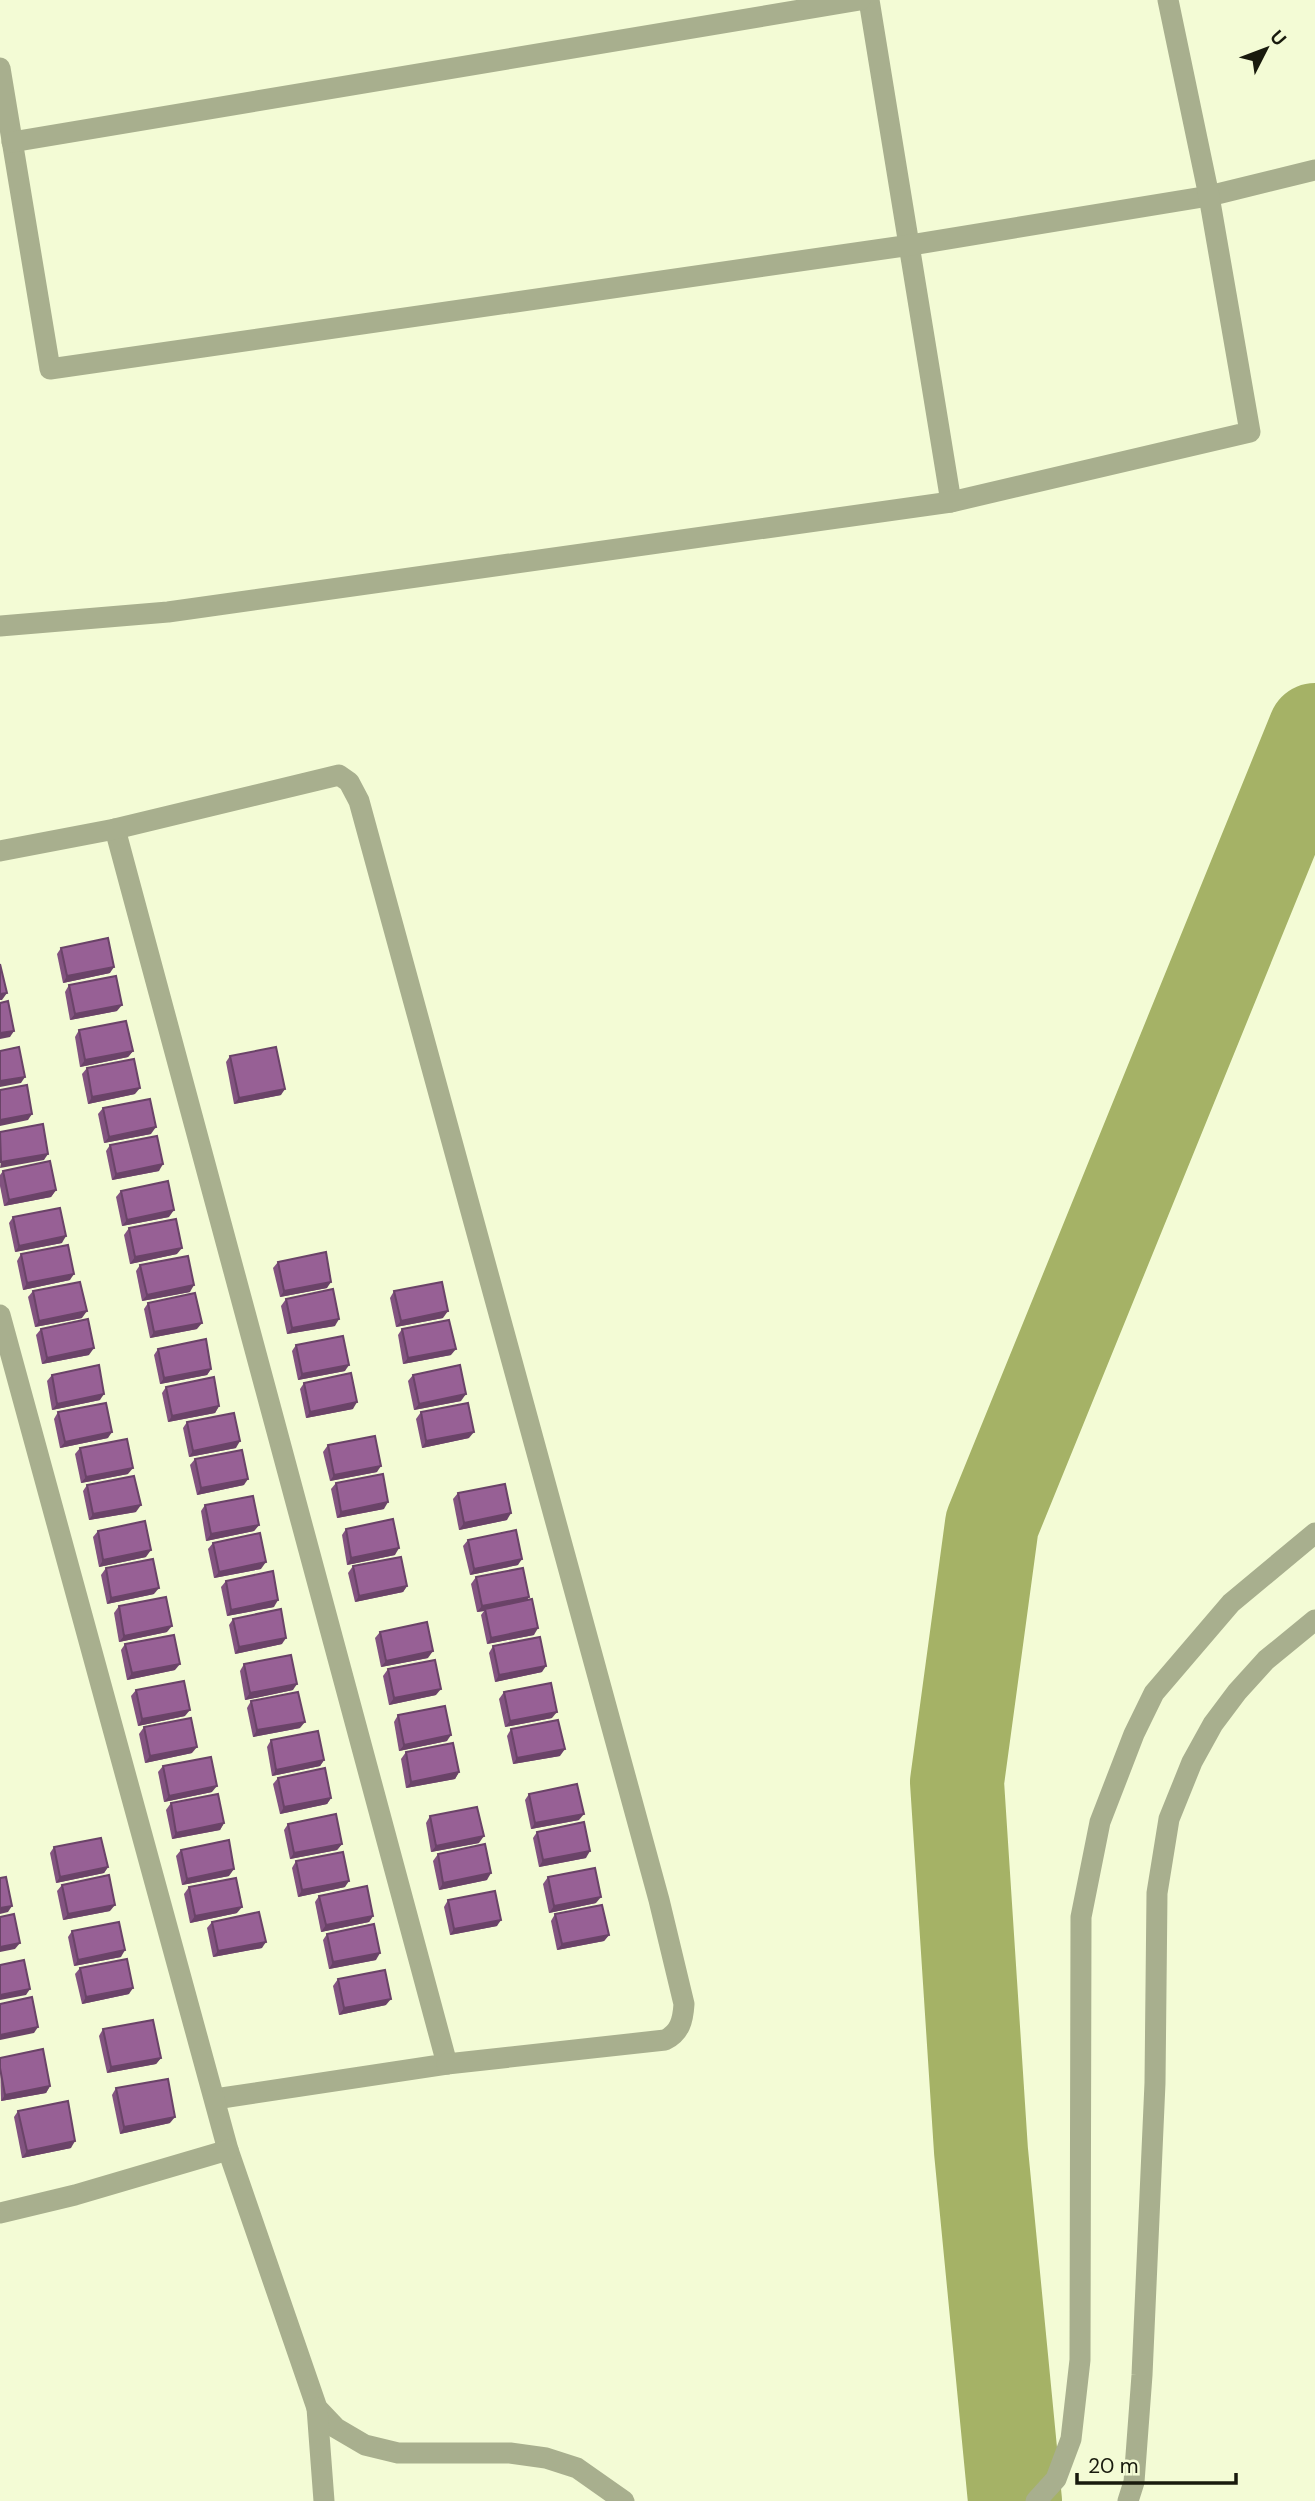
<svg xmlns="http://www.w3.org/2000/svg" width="1315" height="2501" viewBox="0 0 1315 2501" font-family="'DM Sans',sans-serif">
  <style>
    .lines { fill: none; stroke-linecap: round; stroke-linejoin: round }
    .river { stroke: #a5b266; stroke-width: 94 }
    .minor { stroke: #a8af8e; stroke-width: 21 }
    .tertiary { stroke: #a8af8e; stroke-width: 21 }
    .wall { fill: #825380 }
    .shaded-wall { fill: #6a4368 }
    .building { fill: #976095; stroke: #6a4368; stroke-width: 2 }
  </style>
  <rect width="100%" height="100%" fill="#f3fbd5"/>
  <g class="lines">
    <path class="river" d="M1015 2501 981 2151 957 1782 992 1524 1315 730"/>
    <g class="minor">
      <path d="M869 0 951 502"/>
      <path d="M0 68 50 369 911 245 1209 196 1315 170"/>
      <path d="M12 142 860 0"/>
      <path d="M0 626 168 612 951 502 1250 432 1209 196 1168 0"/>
      <path d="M115 829 447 2064 215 2099"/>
      <path d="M0 851 115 829 339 775 349 782 359 801 659 1900 684 2004C683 2020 680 2033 665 2040L447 2064"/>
      <path d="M0 1315 228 2150 317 2408 336 2428 365 2445 398 2453H510L546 2458 577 2468 624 2501"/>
      <path d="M0 2213 75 2195 228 2150"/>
      <path d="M317 2408 324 2501"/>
    </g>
    <g class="tertiary">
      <path d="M1036 2501 1056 2479 1071 2439 1080 2360 1081 1917 1100 1822 1134 1734 1154 1693 1231 1603 1315 1533"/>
      <path d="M1128 2501 1134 2482 1142 2375 1155 2083 1157 1893 1169 1819 1192 1762 1213 1724 1237 1692 1266 1660 1315 1620"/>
    </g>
  </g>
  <g class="wall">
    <path d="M61 948 110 973 63 983 57 954Z"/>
    <path d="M69 985 117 1011 70 1020 65 992Z"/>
    <path d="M79 1030 133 1051 128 1057 80 1067 75 1037Z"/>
    <path d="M230 1056 281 1095 234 1104 226 1062Z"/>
    <path d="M87 1068 135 1094 88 1104 82 1074Z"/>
    <path d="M103 1108 151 1134 104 1143 98 1114Z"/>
    <path d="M110 1145 159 1171 112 1180 106 1151Z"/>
    <path d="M3 1171 56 1190 51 1197 4 1206 0 1186V1175Z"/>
    <path d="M121 1191 169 1217 122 1226 116 1197Z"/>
    <path d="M13 1217 62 1243 15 1252 9 1223Z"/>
    <path d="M129 1228 177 1254 130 1264 124 1235Z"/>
    <path d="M21 1254 70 1280 23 1290 17 1261Z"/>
    <path d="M278 1262 327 1288 280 1297 273 1268Z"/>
    <path d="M140 1265 190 1292 142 1301 136 1271Z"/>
    <path d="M33 1291 82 1318 35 1327 28 1297Z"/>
    <path d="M394 1291 443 1318 396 1327 390 1298Z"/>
    <path d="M286 1299 335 1326 287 1334 281 1306Z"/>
    <path d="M148 1303 197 1329 150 1338 144 1309Z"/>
    <path d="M41 1329 89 1355 42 1364 36 1335Z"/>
    <path d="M402 1329 451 1355 403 1364 398 1335Z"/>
    <path d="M296 1345 345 1371 298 1380 292 1351Z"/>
    <path d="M158 1349 211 1369 207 1375 160 1384 154 1355Z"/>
    <path d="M52 1375 100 1400 52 1410 47 1381Z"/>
    <path d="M413 1375 461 1401 414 1410 408 1381Z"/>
    <path d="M304 1383 353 1409 306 1418 300 1389Z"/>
    <path d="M166 1387 219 1406 215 1413 168 1422 162 1393Z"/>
    <path d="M58 1412 108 1438 60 1448 54 1419Z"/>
    <path d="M421 1412 469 1438 422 1448 416 1419Z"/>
    <path d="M187 1422 236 1448 189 1457 183 1428Z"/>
    <path d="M328 1445 377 1472 330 1481 323 1452Z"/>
    <path d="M80 1448 128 1474 81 1483 75 1454Z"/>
    <path d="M195 1459 244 1485 197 1495 190 1465Z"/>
    <path d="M336 1483 384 1509 337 1518 331 1489Z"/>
    <path d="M87 1485 136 1512 89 1520 83 1491Z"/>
    <path d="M458 1493 507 1520 459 1530 453 1499Z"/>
    <path d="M205 1505 259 1525 254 1531 206 1541 201 1511Z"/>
    <path d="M346 1529 395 1555 347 1565 342 1535Z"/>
    <path d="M98 1531 146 1557 99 1567 93 1537Z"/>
    <path d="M468 1540 518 1565 470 1575 463 1546Z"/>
    <path d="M213 1543 261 1569 214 1578 208 1549Z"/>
    <path d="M353 1566 407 1586 403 1592 355 1602 348 1573Z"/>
    <path d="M106 1568 154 1594 107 1604 101 1575Z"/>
    <path d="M476 1577 529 1597 526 1601 534 1635 487 1644 481 1615 484 1611 477 1612 471 1584Z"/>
    <path d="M226 1581 274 1607 227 1616 221 1587Z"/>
    <path d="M119 1606 167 1632 119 1642 114 1613Z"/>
    <path d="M233 1619 282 1644 235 1654 229 1625Z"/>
    <path d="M380 1632 428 1658 381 1667 375 1638Z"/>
    <path d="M125 1644 175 1670 127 1680 121 1650Z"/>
    <path d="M493 1646 542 1672 495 1682 489 1653Z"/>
    <path d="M244 1664 293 1690 245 1700 240 1671Z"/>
    <path d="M388 1669 436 1695 389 1705 383 1676Z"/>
    <path d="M136 1690 185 1716 138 1726 131 1696Z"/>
    <path d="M504 1692 552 1718 505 1727 499 1699Z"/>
    <path d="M251 1701 300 1728 253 1737 247 1708Z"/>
    <path d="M398 1715 447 1741 399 1751 394 1722Z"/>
    <path d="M144 1727 192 1753 145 1763 139 1734Z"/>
    <path d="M511 1729 560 1756 513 1764 507 1736Z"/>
    <path d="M271 1740 324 1760 320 1766 272 1776 267 1747Z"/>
    <path d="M406 1752 459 1772 455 1779 406 1788 401 1759Z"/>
    <path d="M163 1766 212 1792 164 1802 158 1772Z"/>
    <path d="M278 1778 331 1798 327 1804 280 1814 273 1784Z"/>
    <path d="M529 1794 579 1820 531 1829 525 1800Z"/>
    <path d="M171 1803 224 1823 220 1830 172 1839 166 1810Z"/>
    <path d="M430 1816 479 1843 431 1852 426 1823Z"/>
    <path d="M288 1824 342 1844 337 1850 290 1859 284 1830Z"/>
    <path d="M537 1832 586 1858 539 1867 533 1838Z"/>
    <path d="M54 1847 108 1867 104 1873 56 1883 50 1853Z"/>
    <path d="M181 1850 229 1876 182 1885 176 1856Z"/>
    <path d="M438 1854 487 1880 439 1890 433 1861Z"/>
    <path d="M296 1861 345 1887 298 1897 292 1868Z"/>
    <path d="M548 1877 596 1903 549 1913 543 1884Z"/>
    <path d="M62 1885 110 1911 63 1920 57 1891Z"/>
    <path d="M189 1887 237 1913 190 1923 184 1894Z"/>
    <path d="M319 1896 373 1916 369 1922 321 1932 315 1902Z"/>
    <path d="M448 1900 497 1926 450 1935 444 1907Z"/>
    <path d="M555 1914 609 1935 604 1941 557 1950 551 1921Z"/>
    <path d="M212 1922 262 1948 213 1957 207 1928Z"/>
    <path d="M72 1931 121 1957 74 1966 68 1937Z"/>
    <path d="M327 1934 376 1960 329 1969 323 1940Z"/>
    <path d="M80 1968 129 1994 82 2004 75 1974Z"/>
    <path d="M338 1979 386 2005 339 2015 333 1986Z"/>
    <path d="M103 2029 161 2058 156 2064 107 2073 99 2036Z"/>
    <path d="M0 2058 50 2086 46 2093 1 2101Z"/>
    <path d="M116 2088 170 2123 120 2134 112 2095Z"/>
    <path d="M18 2111 71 2148 22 2158 14 2117Z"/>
  </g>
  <g class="shaded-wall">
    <path d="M114 967 110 973 63 983 67 976Z"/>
    <path d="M7 993 2 1000H0V994Z"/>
    <path d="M122 1005 117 1011 70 1020 75 1014Z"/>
    <path d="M14 1031 10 1037 0 1039V1033Z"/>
    <path d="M133 1051 128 1057 80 1067 85 1060Z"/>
    <path d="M25 1077 21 1083 0 1087V1081Z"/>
    <path d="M140 1088 135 1094 88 1104 92 1097Z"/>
    <path d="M285 1089 281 1095 234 1104 239 1098Z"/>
    <path d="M32 1114 28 1120 0 1126V1120Z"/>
    <path d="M156 1127 151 1134 104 1143 109 1137Z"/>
    <path d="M48 1154 44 1160 0 1168 1 1162Z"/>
    <path d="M163 1164 159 1171 112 1180 116 1174Z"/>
    <path d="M56 1190 51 1197 4 1206 9 1200Z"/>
    <path d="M174 1210 169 1217 122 1226 127 1220Z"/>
    <path d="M66 1236 62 1243 15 1252 19 1246Z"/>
    <path d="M182 1248 177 1254 130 1264 135 1257Z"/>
    <path d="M74 1274 70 1280 23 1290 27 1283Z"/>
    <path d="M331 1282 327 1288 280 1297 284 1291Z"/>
    <path d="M194 1285 190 1292 142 1301 147 1295Z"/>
    <path d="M87 1311 82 1318 35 1327 39 1321Z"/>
    <path d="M448 1311 443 1318 396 1327 401 1321Z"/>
    <path d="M339 1319 335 1326 287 1334 292 1328Z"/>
    <path d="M202 1323 197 1329 150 1338 154 1332Z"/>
    <path d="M94 1348 89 1355 42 1364 47 1358Z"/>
    <path d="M456 1349 451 1355 403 1364 408 1358Z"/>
    <path d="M349 1365 345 1371 298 1380 302 1374Z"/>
    <path d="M211 1369 207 1375 160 1384 164 1378Z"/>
    <path d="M104 1394 100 1400 52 1410 57 1404Z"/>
    <path d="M466 1394 461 1401 414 1410 419 1404Z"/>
    <path d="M357 1402 353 1409 306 1418 310 1412Z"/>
    <path d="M219 1406 215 1413 168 1422 172 1416Z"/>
    <path d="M112 1432 108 1438 60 1448 65 1442Z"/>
    <path d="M474 1432 469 1438 422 1448 426 1441Z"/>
    <path d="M240 1441 236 1448 189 1457 193 1451Z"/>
    <path d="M381 1466 377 1472 330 1481 334 1475Z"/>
    <path d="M133 1468 128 1474 81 1483 86 1477Z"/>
    <path d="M248 1479 244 1485 197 1495 201 1488Z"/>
    <path d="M388 1502 384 1509 337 1518 341 1512Z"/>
    <path d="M141 1505 136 1512 89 1520 93 1514Z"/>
    <path d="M511 1513 507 1520 459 1530 464 1523Z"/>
    <path d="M259 1525 254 1531 206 1541 211 1534Z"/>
    <path d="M399 1548 395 1555 347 1565 351 1558Z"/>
    <path d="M151 1550 146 1557 99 1567 103 1560Z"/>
    <path d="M522 1559 518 1565 470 1575 474 1569Z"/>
    <path d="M266 1562 261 1569 214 1578 219 1572Z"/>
    <path d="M407 1586 403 1592 355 1602 359 1596Z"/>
    <path d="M159 1588 154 1594 107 1604 111 1598Z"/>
    <path d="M529 1597 524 1603 485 1609 484 1611 477 1612 482 1606Z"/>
    <path d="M278 1600 274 1607 227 1616 231 1610Z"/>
    <path d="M172 1626 167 1632 119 1642 124 1636Z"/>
    <path d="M538 1628 534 1635 487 1644 491 1638Z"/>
    <path d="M286 1638 282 1644 235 1654 239 1647Z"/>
    <path d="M433 1651 428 1658 381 1667 386 1661Z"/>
    <path d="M180 1664 175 1670 127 1680 132 1673Z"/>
    <path d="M546 1666 542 1672 495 1682 499 1675Z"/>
    <path d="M297 1684 293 1690 245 1700 250 1693Z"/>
    <path d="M441 1689 436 1695 389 1705 394 1698Z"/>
    <path d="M190 1710 185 1716 138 1726 142 1719Z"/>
    <path d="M557 1712 552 1718 505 1727 510 1721Z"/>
    <path d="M305 1722 300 1728 253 1737 257 1730Z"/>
    <path d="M451 1735 447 1741 399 1751 404 1745Z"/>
    <path d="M197 1747 192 1753 145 1763 150 1756Z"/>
    <path d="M565 1749 560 1756 513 1764 517 1758Z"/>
    <path d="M324 1760 320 1766 272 1776 276 1770Z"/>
    <path d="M459 1772 455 1779 406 1788 411 1782Z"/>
    <path d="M217 1786 212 1792 164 1802 169 1796Z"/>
    <path d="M331 1798 327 1804 280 1814 284 1807Z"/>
    <path d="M584 1814 579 1820 531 1829 535 1823Z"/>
    <path d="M224 1823 220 1830 172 1839 176 1833Z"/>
    <path d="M484 1836 479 1843 431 1852 436 1846Z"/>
    <path d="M342 1844 337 1850 290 1859 294 1853Z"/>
    <path d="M590 1851 586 1858 539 1867 543 1860Z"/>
    <path d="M108 1867 104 1873 56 1883 60 1877Z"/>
    <path d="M234 1869 229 1876 182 1885 187 1879Z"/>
    <path d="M491 1873 487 1880 439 1890 443 1883Z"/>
    <path d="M349 1881 345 1887 298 1897 302 1890Z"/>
    <path d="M601 1897 596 1903 549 1913 554 1906Z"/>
    <path d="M115 1905 110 1911 63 1920 68 1914Z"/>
    <path d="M12 1906 8 1912 0 1914V1908Z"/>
    <path d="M242 1907 237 1913 190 1923 195 1916Z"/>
    <path d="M373 1916 369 1922 321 1932 326 1925Z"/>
    <path d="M501 1920 497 1926 450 1935 454 1929Z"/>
    <path d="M609 1935 604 1941 557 1950 562 1944Z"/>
    <path d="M266 1942 262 1948 213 1957 218 1951Z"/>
    <path d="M20 1943 15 1949 0 1952V1947Z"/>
    <path d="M125 1950 121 1957 74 1966 78 1960Z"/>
    <path d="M380 1953 376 1960 329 1969 333 1962Z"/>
    <path d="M133 1988 129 1994 82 2004 86 1997Z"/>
    <path d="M30 1989 26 1995 0 2000V1995Z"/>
    <path d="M391 1999 386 2005 339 2015 344 2008Z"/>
    <path d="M38 2027 34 2033 0 2040V2035Z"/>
    <path d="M161 2058 156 2064 107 2073 111 2067Z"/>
    <path d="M50 2086 46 2093 1 2101 5 2095Z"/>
    <path d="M175 2117 170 2123 120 2134 124 2127Z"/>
    <path d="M75 2141 71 2148 22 2158 27 2151Z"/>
  </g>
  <g class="building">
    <path d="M108 938 114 967 67 976 61 948Z"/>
    <path d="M0 964 7 993 0 994Z"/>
    <path d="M116 976 122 1005 75 1014 69 985Z"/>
    <path d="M8 1001 14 1031 0 1033V1003Z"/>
    <path d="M126 1021 133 1051 85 1060 79 1030Z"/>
    <path d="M19 1047 25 1077 0 1081V1051Z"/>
    <path d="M276 1047 285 1089 239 1098 230 1056Z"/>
    <path d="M134 1059 140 1088 92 1097 87 1068Z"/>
    <path d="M27 1085 32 1114 0 1120V1090Z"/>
    <path d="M150 1099 156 1127 109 1137 103 1108Z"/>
    <path d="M43 1124 48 1154 1 1162 0 1132Z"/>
    <path d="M157 1136 163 1164 116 1174 110 1145Z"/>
    <path d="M50 1161 56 1190 9 1200 3 1171Z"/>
    <path d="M168 1181 174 1210 127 1220 121 1191Z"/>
    <path d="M60 1208 66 1236 19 1246 13 1217Z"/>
    <path d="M176 1219 182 1248 135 1257 129 1228Z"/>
    <path d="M68 1245 74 1274 27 1283 21 1254Z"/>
    <path d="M326 1252 331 1282 284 1291 278 1262Z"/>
    <path d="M188 1256 194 1285 147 1295 140 1265Z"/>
    <path d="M80 1282 87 1311 39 1321 33 1291Z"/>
    <path d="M442 1282 448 1311 401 1321 394 1291Z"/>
    <path d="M333 1289 339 1319 292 1328 286 1299Z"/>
    <path d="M195 1293 202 1323 154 1332 148 1303Z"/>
    <path d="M88 1319 94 1348 47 1358 41 1329Z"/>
    <path d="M449 1320 456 1349 408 1358 402 1329Z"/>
    <path d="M343 1336 349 1365 302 1374 296 1345Z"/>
    <path d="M206 1339 211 1369 164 1378 158 1349Z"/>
    <path d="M99 1365 104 1394 57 1404 52 1375Z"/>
    <path d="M460 1365 466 1394 419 1404 413 1375Z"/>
    <path d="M351 1373 357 1402 310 1412 304 1383Z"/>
    <path d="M214 1377 219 1406 172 1416 166 1387Z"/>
    <path d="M106 1403 112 1432 65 1442 58 1412Z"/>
    <path d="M468 1403 474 1432 426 1441 421 1412Z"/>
    <path d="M234 1413 240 1441 193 1451 187 1422Z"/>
    <path d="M375 1436 381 1466 334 1475 328 1445Z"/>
    <path d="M127 1439 133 1468 86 1477 80 1448Z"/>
    <path d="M242 1450 248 1479 201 1488 195 1459Z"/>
    <path d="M383 1474 388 1502 341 1512 336 1483Z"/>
    <path d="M134 1476 141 1505 93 1514 87 1485Z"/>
    <path d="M505 1484 511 1513 464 1523 458 1493Z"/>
    <path d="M253 1496 259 1525 211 1534 205 1505Z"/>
    <path d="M393 1519 399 1548 351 1558 346 1529Z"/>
    <path d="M145 1521 151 1550 103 1560 98 1531Z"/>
    <path d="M516 1530 522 1559 474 1569 468 1540Z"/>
    <path d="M260 1533 266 1562 219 1572 213 1543Z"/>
    <path d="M401 1557 407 1586 359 1596 353 1566Z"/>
    <path d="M153 1559 159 1588 111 1598 106 1568Z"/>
    <path d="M523 1568 529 1597 482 1606 476 1577Z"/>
    <path d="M273 1571 278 1600 231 1610 226 1581Z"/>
    <path d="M166 1597 172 1626 124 1636 119 1606Z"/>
    <path d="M532 1599 538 1628 491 1638 485 1609Z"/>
    <path d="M281 1609 286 1638 239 1647 233 1619Z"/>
    <path d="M427 1622 433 1651 386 1661 380 1632Z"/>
    <path d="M174 1635 180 1664 132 1673 125 1644Z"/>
    <path d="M540 1637 546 1666 499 1675 493 1646Z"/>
    <path d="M291 1655 297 1684 250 1693 244 1664Z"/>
    <path d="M435 1660 441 1689 394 1698 388 1669Z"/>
    <path d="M184 1681 190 1710 142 1719 136 1690Z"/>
    <path d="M551 1683 557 1712 510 1721 504 1692Z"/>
    <path d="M298 1692 305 1722 257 1730 251 1701Z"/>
    <path d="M445 1706 451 1735 404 1745 398 1715Z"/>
    <path d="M191 1718 197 1747 150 1756 144 1727Z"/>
    <path d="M558 1720 565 1749 517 1758 511 1729Z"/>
    <path d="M318 1731 324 1760 276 1770 271 1740Z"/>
    <path d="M453 1743 459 1772 411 1782 406 1752Z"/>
    <path d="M211 1757 217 1786 169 1796 163 1766Z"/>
    <path d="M325 1768 331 1798 284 1807 278 1778Z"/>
    <path d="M577 1784 584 1814 535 1823 529 1794Z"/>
    <path d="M218 1794 224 1823 176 1833 171 1803Z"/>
    <path d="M477 1807 484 1836 436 1846 430 1816Z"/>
    <path d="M336 1814 342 1844 294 1853 288 1824Z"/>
    <path d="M584 1822 590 1851 543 1860 537 1832Z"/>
    <path d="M101 1838 108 1867 60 1877 54 1847Z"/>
    <path d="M229 1840 234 1869 187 1879 181 1850Z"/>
    <path d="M485 1844 491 1873 443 1883 438 1854Z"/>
    <path d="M343 1852 349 1881 302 1890 296 1861Z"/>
    <path d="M595 1868 601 1897 554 1906 548 1877Z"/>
    <path d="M109 1875 115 1905 68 1914 62 1885Z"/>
    <path d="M6 1877 12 1906 0 1908V1878Z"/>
    <path d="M236 1878 242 1907 195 1916 189 1887Z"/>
    <path d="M367 1886 373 1916 326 1925 319 1896Z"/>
    <path d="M495 1891 501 1920 454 1929 448 1900Z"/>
    <path d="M602 1905 609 1935 562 1944 555 1914Z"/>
    <path d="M259 1912 266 1942 218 1951 212 1922Z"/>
    <path d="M14 1914 20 1943 0 1947V1917Z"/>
    <path d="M119 1922 125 1950 78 1960 72 1931Z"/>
    <path d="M374 1924 380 1953 333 1962 327 1934Z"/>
    <path d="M127 1959 133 1988 86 1997 80 1968Z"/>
    <path d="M24 1960 30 1989 0 1995V1965Z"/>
    <path d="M385 1970 391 1999 344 2008 338 1979Z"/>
    <path d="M32 1997 38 2027 0 2035V2004Z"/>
    <path d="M153 2020 161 2058 111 2067 103 2029Z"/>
    <path d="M43 2049 50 2086 5 2095 0 2068V2058Z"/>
    <path d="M168 2079 175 2117 124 2127 116 2088Z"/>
    <path d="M68 2101 75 2141 27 2151 18 2111Z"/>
  </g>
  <g transform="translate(1266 49) rotate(48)" stroke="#f3fbd5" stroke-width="5" paint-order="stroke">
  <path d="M0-5L12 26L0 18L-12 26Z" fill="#181a0d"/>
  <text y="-10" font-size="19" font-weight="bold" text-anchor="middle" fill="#181a0d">U</text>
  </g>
  <path d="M1077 2473v10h159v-10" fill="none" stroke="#181a0d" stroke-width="3.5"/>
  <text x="1088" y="2473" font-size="21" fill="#181a0d" stroke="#f3fbd5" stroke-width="5" paint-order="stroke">20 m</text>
</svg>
